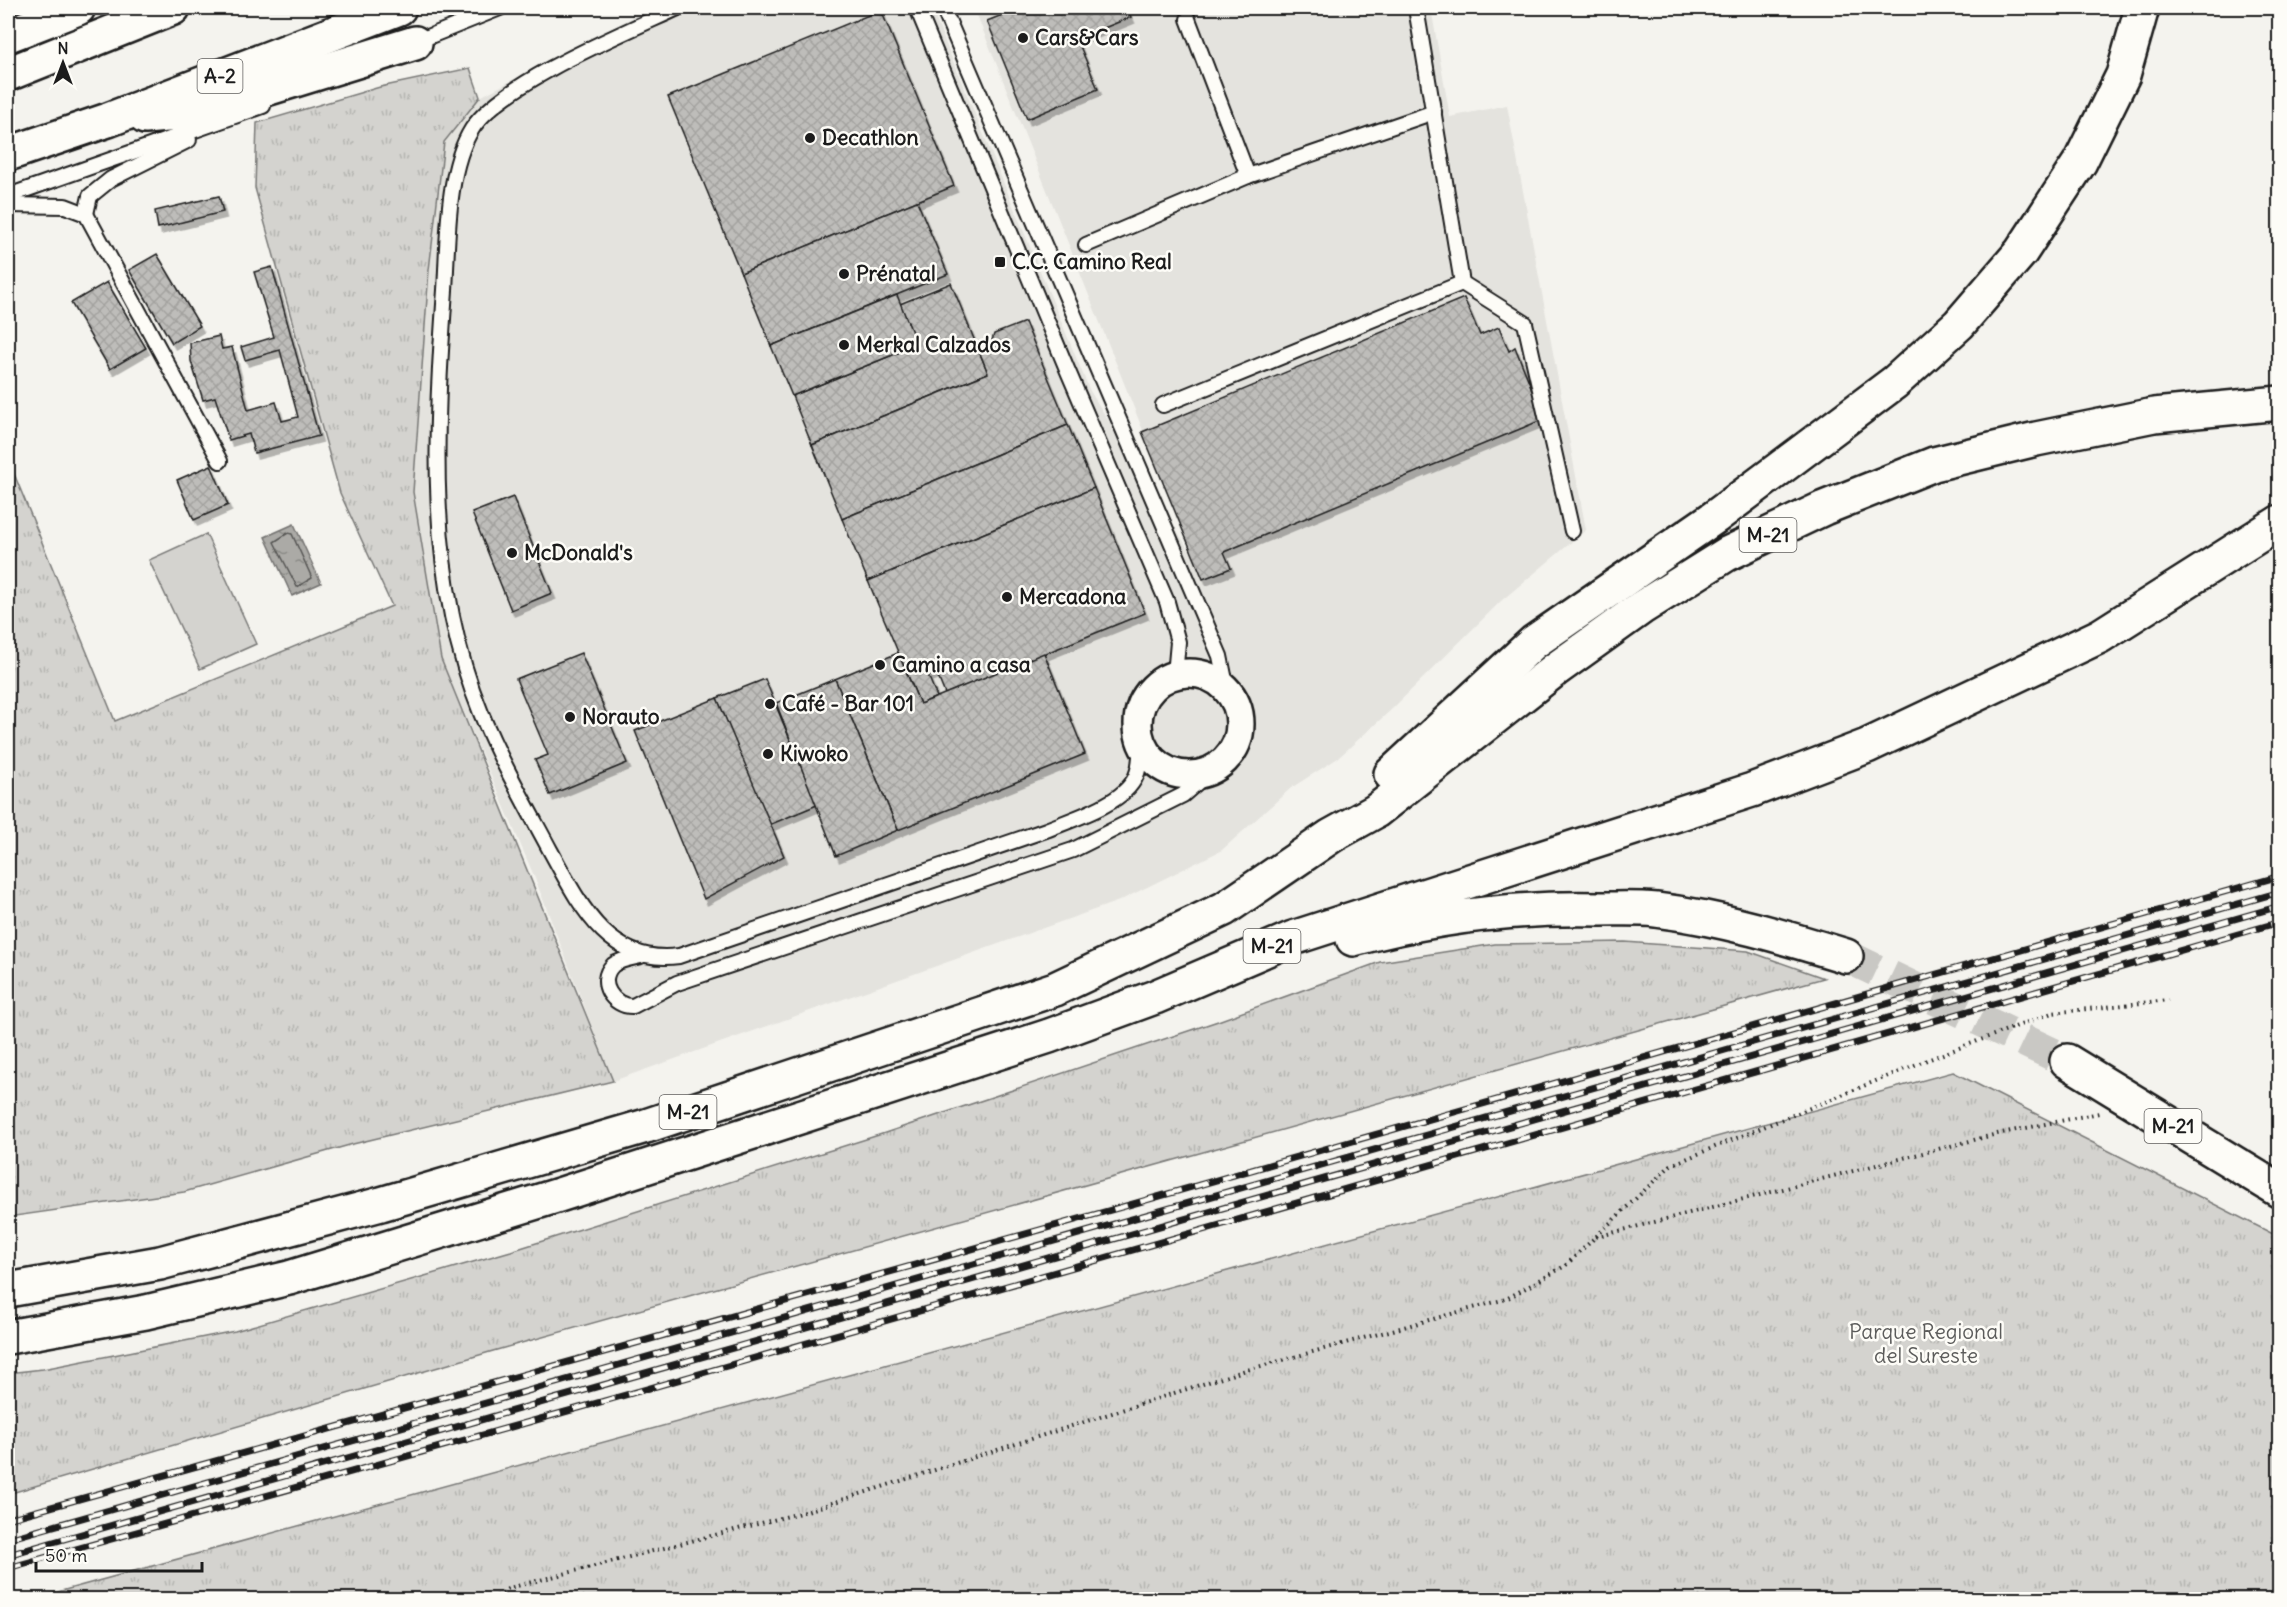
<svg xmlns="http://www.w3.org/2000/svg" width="2287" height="1607" viewBox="0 0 2287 1607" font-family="Delius,sans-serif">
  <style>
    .built { fill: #e4e3de }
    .grass { fill: url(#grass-tufts); stroke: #787876; stroke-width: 1.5 }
    .pitch { fill: #d4d3cf; stroke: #787876; stroke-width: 1.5 }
    .water { fill: url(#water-ripples); stroke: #72716f; stroke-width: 1.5 }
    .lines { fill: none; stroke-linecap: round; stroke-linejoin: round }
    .shore { stroke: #555553; stroke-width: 1.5 }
    .building { fill: url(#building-cross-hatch); stroke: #1c1c1c; stroke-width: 1.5; filter: url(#shadow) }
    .highway-tunnel { stroke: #c9c8c4; stroke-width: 33; stroke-dasharray: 33 16; stroke-linecap: butt }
    .lane-casing { stroke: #1c1c1c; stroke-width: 18 }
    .street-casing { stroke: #1c1c1c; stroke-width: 32 }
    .secondary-casing { stroke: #1c1c1c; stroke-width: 38 }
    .highway-casing { stroke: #1c1c1c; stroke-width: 38 }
    .path { stroke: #1c1c1c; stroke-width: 4; stroke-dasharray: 1.5 4.5; stroke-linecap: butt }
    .lane { stroke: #fdfcf7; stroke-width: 14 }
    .street { stroke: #fdfcf7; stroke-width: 27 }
    .secondary { stroke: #fdfcf7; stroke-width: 33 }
    .highway { stroke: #fdfcf7; stroke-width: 33 }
    .rail-casing { stroke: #1c1c1c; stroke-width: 7 }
    .rail { stroke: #fdfcf7; stroke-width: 4.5; stroke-dasharray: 14; stroke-linecap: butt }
    .poi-dot { fill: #1c1c1c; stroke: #fdfcf7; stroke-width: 2 }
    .labels { text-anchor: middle; stroke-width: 5; stroke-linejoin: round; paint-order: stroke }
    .shield { fill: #fdfcf7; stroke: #605f5e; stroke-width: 1.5 }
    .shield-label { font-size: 20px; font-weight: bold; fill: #1c1c1c }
    .poi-label { font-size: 21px; font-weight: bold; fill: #1c1c1c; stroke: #fdfcf7; text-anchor: start }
    .park-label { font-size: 21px; fill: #5c5c5b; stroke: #fdfcf7 }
  </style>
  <defs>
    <pattern id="grass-tufts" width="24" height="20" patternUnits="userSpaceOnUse" patternTransform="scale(1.5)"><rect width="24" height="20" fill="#d4d3cf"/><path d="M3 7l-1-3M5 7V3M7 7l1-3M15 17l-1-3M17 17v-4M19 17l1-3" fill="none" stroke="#b5b5b1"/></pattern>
    <pattern id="water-ripples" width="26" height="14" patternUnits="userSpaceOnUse" patternTransform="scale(1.5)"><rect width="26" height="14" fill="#abaaa6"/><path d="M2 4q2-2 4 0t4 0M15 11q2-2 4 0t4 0" fill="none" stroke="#8a8a86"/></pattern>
    <pattern id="building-cross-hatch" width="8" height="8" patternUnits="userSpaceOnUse" patternTransform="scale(1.5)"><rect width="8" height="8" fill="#bebdba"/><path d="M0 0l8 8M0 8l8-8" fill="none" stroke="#a3a29f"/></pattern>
    <filter id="shadow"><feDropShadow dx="3.5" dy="6" stdDeviation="0" flood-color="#0004"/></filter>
  </defs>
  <rect width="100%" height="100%" fill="#f4f3ee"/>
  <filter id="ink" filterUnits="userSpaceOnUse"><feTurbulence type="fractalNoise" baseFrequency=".0167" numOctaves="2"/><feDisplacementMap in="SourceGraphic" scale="12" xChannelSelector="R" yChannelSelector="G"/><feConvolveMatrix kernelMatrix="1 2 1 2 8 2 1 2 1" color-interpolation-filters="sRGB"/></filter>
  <g filter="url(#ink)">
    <path class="built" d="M651 8H931L1090 391 1194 558 976 13 989 8H1431L1450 117 1507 105 1586 530 1501 601 1392 709 1338 758 1291 788 1222 850 1119 901 613 1081 534 876 441 659 413 492 429 270 444 142 480 97Z"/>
    <g class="grass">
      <path d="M470 68 480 97 444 142 429 270 413 492 441 659 613 1081 353 1144 184 1192 8 1217V459L115 721 392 606 340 493 255 188 257 123 380 87Z"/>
      <path d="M1625 942 1748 951 1824 978 493 1351 8 1494V1373L43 1369 235 1331 511 1251 882 1134 1218 1021 1380 962 1495 944Z"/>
      <path d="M1953 1072 2279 1237V1599H32Z"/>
    </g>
    <path class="pitch" d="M206 534 256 644 200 669 149 560Z"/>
    <path class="water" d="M294 524 321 583 292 596 265 537Z"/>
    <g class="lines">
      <path class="shore" d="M288 533 292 534 312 578 297 587 274 542Z"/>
    </g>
    <g class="building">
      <path d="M1020 8H1127L1131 17 1077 39 1098 89 1027 119 987 21Z"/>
      <path d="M881 10 954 186 741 273 668 97Z"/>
      <path d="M219 196 223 212 158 228 155 211Z"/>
      <path d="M917 201 948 274 771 346 741 273Z"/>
      <path d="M157 254 200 326 172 343 129 270Z"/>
      <path d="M272 267 319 436 254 453 249 434 229 440 215 397 203 400 191 361 190 343 219 336 222 349 232 347 248 410 276 402 282 421 298 417 280 350 245 360 241 347 274 337 254 272Z"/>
      <path d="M107 282 146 348 110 369 71 303Z"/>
      <path d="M951 283 988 373 812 445 792 396 917 345 900 304Z"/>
      <path d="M897 295 917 345 792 396 771 346Z"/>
      <path d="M1464 298 1480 335 1499 327 1509 351 1515 347 1544 419 1224 552 1231 568 1203 579 1142 432Z"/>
      <path d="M1025 322 1068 425 842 519 812 445 988 373 979 351 990 347 994 334Z"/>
      <path d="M1068 425 1094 488 868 581 842 519Z"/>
      <path d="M211 465 228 505 194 520 177 480Z"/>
      <path d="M1094 488 1145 613 945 694 936 672 928 675 937 697 920 704 868 581Z"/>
      <path d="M513 497 552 593 511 610 472 513Z"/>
      <path d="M581 653 627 763 550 795 535 760 548 755 516 679Z"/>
      <path d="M898 653 920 704 1044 653 1085 754 898 830 835 679Z"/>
      <path d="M765 679 817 805 769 825 717 698Z"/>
      <path d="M835 679 898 830 836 856 776 703Z"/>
      <path d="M717 698 784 856 704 899 635 731Z"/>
    </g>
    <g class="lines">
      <path class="highway-tunnel" d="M1846 956 2067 1061"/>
      <g class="lane-casing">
        <g id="lane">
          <path d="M678 8C626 32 501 83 472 129 446 170 448 242 445 290 435 431 426 579 481 713 500 760 526 805 550 850 579 903 608 966 679 956L1046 830C1073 819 1124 804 1136 776 1141 765 1140 751 1141 740"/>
          <path d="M917 8 1067 369 1167 602 1178 642 1175 675"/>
          <path d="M943 8 1220 656 1227 690"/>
          <path d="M1188 19 1248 176"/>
          <path d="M413 43 500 8"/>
          <path d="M8 196 263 106"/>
          <path d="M8 205 65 206 86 214 220 461"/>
          <path d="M86 214 90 196 111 179 189 140"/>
          <path d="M1086 245 1248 176 1434 112"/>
          <path d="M1462 283 1525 323 1572 531"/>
          <path d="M1163 405 1462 283 1416 8"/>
          <path d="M641 956C632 958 621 959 613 965 596 982 613 1007 633 1006L677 983 1073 850 1183 795 1213 769"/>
        </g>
      </g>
      <g class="street-casing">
        <circle id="street" cx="1189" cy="724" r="51"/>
      </g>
      <g class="secondary-casing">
        <path id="secondary" d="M8 35 78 8"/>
      </g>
      <g class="highway-casing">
        <g id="highway">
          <path d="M8 74 173 8"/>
          <path d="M145 117 188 113 415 43"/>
          <path d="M8 154 108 120 399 8"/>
          <path d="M1391 774 1534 642 1715 517 1895 382 1959 324 2021 252 2080 162 2123 75 2142 8"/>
          <path d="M1353 939C1433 917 1518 907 1601 909 1619 909 1638 908 1656 910 1721 918 1784 937 1846 956"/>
          <path d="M2067 1061 2280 1191"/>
          <path d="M8 1290 160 1263 381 1204 646 1126 1055 989 1224 909 1331 836 1376 811 1556 669 1641 608 1727 554 1824 508 1934 464 2036 439 2154 415 2280 403"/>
          <path d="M8 1337 146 1312 289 1278 556 1196 1049 1036 1155 997 1293 938 1752 790 1867 746 2100 636 2280 522"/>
        </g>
      </g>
      <g class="path">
        <path d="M1596 1237 1997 1134 2099 1113"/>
        <path d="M492 1600 509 1588 804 1512 1243 1371 1506 1299 1565 1266 1671 1165 1927 1060 2052 1013 2168 1000"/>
      </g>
      <use href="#lane" class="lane"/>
      <use href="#street" class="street"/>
      <use href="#secondary" class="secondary"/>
      <use href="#highway" class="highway"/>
      <g class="rail-casing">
        <g id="rail">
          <path d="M8 1519 1136 1203 2280 876"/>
          <path d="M8 1539 2280 892"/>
          <path d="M8 1555 2280 906"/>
          <path d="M8 1568 629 1394 2280 922"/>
        </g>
      </g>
      <use href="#rail" class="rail"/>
    </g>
  </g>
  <g class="poi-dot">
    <circle cx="1023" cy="38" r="6"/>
    <circle cx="810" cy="138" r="6"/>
    <rect x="994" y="256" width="12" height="12" rx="3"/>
    <circle cx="844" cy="274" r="6"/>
    <circle cx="844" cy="345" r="6"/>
    <circle cx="512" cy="553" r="6"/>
    <circle cx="1007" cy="597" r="6"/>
    <circle cx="880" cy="665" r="6"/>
    <circle cx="770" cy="704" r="6"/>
    <circle cx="570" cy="717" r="6"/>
    <circle cx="768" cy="754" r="6"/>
  </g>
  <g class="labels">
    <g class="shield">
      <rect x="197.5" y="59" width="45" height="34" rx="4.5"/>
      <rect x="1739.5" y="518" width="57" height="34" rx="4.5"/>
      <rect x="1243.5" y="929" width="57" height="34" rx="4.5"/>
      <rect x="659.5" y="1095" width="57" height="34" rx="4.5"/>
      <rect x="2144.5" y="1109" width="57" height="34" rx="4.5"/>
    </g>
    <g class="shield-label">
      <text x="220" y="83">A-2</text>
      <text x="1768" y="542">M-21</text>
      <text x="1272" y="953">M-21</text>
      <text x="688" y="1119">M-21</text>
      <text x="2173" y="1133">M-21</text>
    </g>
    <g class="poi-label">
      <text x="1035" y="45">Cars&amp;Cars</text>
      <text x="822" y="145">Decathlon</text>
      <text x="1012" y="269">C.C. Camino Real</text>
      <text x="856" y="281">Prénatal</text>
      <text x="856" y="352">Merkal Calzados</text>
      <text x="524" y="560">McDonald's</text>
      <text x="1019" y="604">Mercadona</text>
      <text x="892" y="672">Camino a casa</text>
      <text x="782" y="711">Café - Bar 101</text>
      <text x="582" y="724">Norauto</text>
      <text x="780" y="761">Kiwoko</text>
    </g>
    <g class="park-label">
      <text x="1926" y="1339">Parque Regional<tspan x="1926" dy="24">del Sureste</tspan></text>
    </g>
  </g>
  <rect width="2287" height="1607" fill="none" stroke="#fdfcf7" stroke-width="30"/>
  <rect x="15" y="15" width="2257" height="1577" fill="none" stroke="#1c1c1c" stroke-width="2" filter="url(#ink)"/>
  <g transform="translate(63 63)" stroke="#fdfcf7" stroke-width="4.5" paint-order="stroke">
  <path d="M0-4.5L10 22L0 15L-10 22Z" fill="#1c1c1c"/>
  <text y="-9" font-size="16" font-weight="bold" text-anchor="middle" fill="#1c1c1c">N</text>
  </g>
  <path d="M36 1562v9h166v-9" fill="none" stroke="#1c1c1c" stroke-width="3"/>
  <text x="45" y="1562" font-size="18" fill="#1c1c1c" stroke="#fdfcf7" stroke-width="4.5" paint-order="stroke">50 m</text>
</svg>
